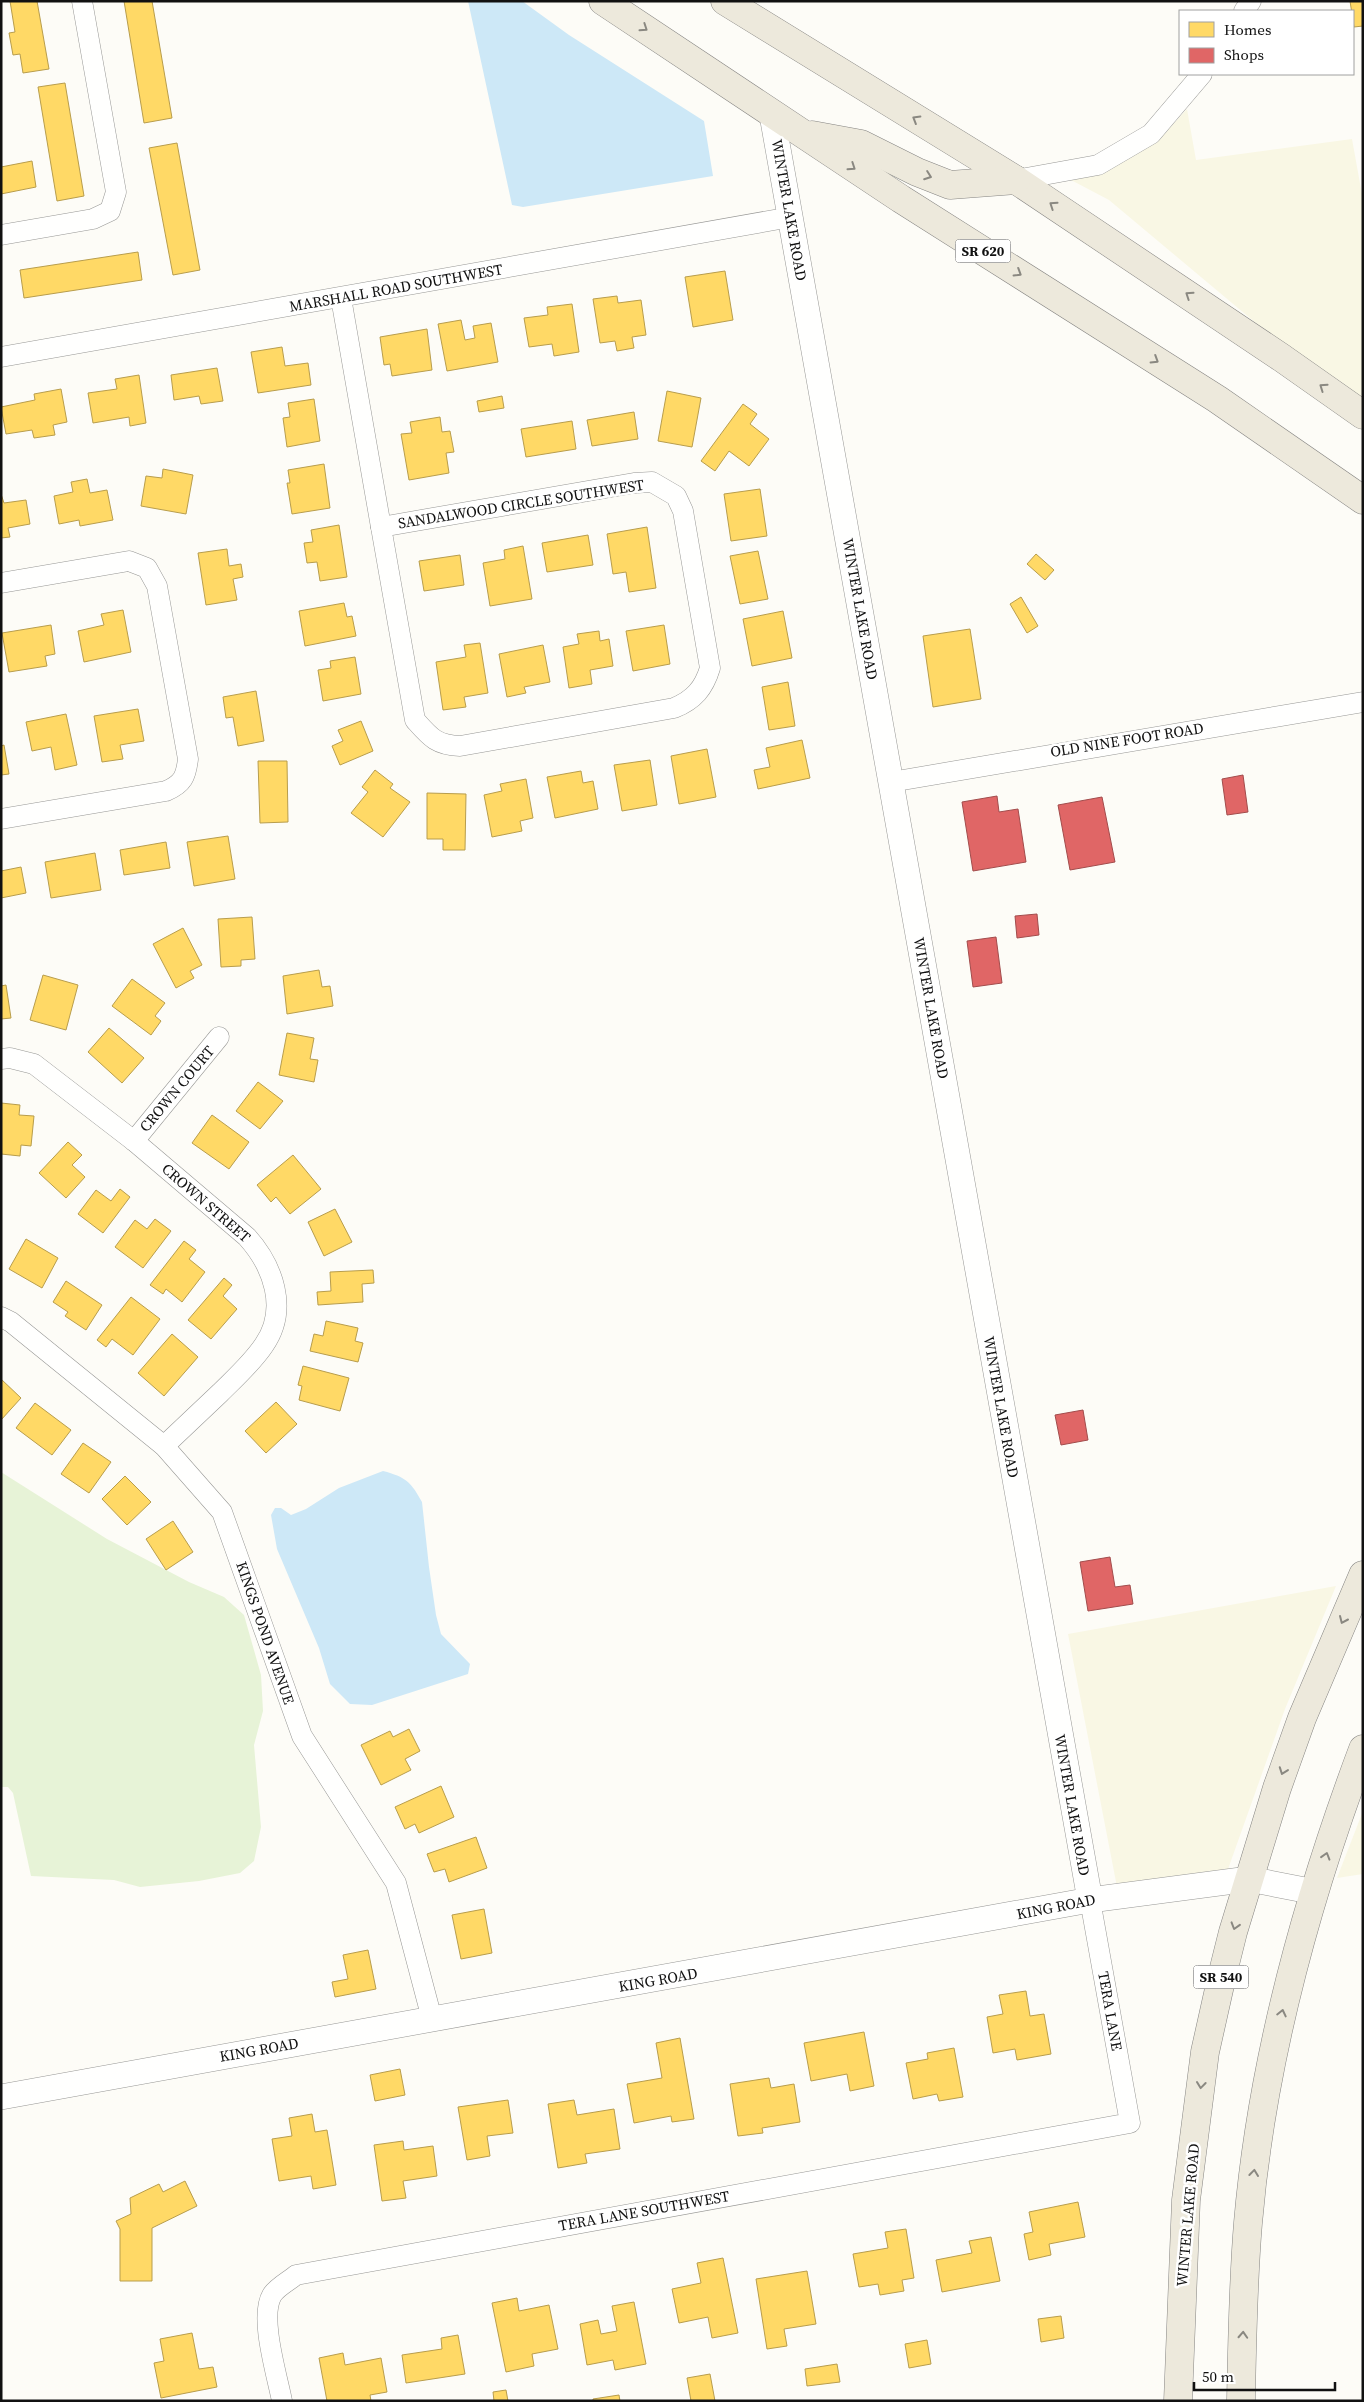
<svg xmlns="http://www.w3.org/2000/svg" width="1364" height="2402" viewBox="0 0 1364 2402" font-family="'Source Serif 4',serif">
  <style>
    .farmland { fill: #f9f7e4 }
    .green { fill: #e7f3d7 }
    .water { fill: #cde8f7 }
    .homes { fill: #ffd966; stroke: #b89d4c }
    .shops { fill: #e06666; stroke: #a24c4c }
    .lines { fill: none; stroke-linecap: round; stroke-linejoin: round }
    .minor-casing { stroke: #979795; stroke-width: 21 }
    .tertiary-casing { stroke: #979795; stroke-width: 26 }
    .primary-casing { stroke: #858482; stroke-width: 29 }
    .minor { stroke: #fffffe; stroke-width: 20 }
    .tertiary { stroke: #fffffe; stroke-width: 25 }
    .primary { stroke: #ede9dc; stroke-width: 28 }
    .oneway { stroke: #8a8881 }
    .labels { text-anchor: middle; stroke-width: 5; stroke-linejoin: round; paint-order: stroke }
    .shield { fill: #fff; stroke: #585858; stroke-width: 1 }
    .shield-label { font-size: 14px; font-weight: bold; fill: #111 }
    .street-label { font-size: 15px; fill: #111; stroke: #fff }
  </style>
  <rect width="100%" height="100%" fill="#fdfcf7"/>
  <g class="farmland">
    <path d="M1187 109 1196 160 1352 139 1363 200V402L1269 334 1109 200 1071 180 1104 173 1157 142Z"/>
    <path d="M1336 1586 1285 1709 1227 1872 1117 1887 1068 1634Z"/>
    <path d="M1363 1811V1874L1337 1878Z"/>
  </g>
  <path class="green" d="M1 1472 107 1539 189 1582 224 1597 244 1615 261 1675 263 1711 254 1745 261 1827 254 1861 240 1873 199 1881 140 1887 114 1880 31 1876 13 1793 8 1787H1Z"/>
  <g class="water">
    <path d="M468 1H522L569 35 704 121 713 176 523 207 512 205Z"/>
    <path d="M383 1471C406 1477 411 1482 422 1502L429 1567 436 1615 441 1634 470 1664 468 1674 372 1705 350 1704 330 1684 319 1648 277 1549 271 1515 275 1508H281L291 1515 306 1509 339 1488Z"/>
  </g>
  <g class="homes">
    <path d="M10 1H37L49 69 23 73 20 54 13 55 9 33 15 32Z"/>
    <path d="M124 1H152L172 118 144 123Z"/>
    <path d="M1350 1H1363V26L1354 27Z"/>
    <path d="M65 83 84 196 57 201 38 87Z"/>
    <path d="M177 143 200 270 173 275 149 148Z"/>
    <path d="M32 161 36 187 1 194V167Z"/>
    <path d="M138 252 142 280 24 298 20 270Z"/>
    <path d="M725 271 733 320 693 327 685 277Z"/>
    <path d="M617 296 618 303 641 300 646 335 632 337 634 348 617 351 615 341 600 343 593 299Z"/>
    <path d="M572 304 579 352 554 356 552 344 529 347 524 318 548 315 547 307Z"/>
    <path d="M461 320 465 340 475 338 473 326 491 323 498 362 447 371 438 324Z"/>
    <path d="M427 329 432 370 392 376 390 364 384 365 380 337Z"/>
    <path d="M282 347 285 366 308 363 311 385 258 393 251 352Z"/>
    <path d="M217 368 223 401 201 404 199 396 174 400 171 375Z"/>
    <path d="M139 375 146 423 130 426 129 417 93 423 88 393 117 389 115 379Z"/>
    <path d="M61 389 67 422 53 425 55 435 34 438 32 430 6 434 1 407 35 400 34 394Z"/>
    <path d="M667 391 701 398 692 447 658 441Z"/>
    <path d="M502 396 504 408 479 412 477 401Z"/>
    <path d="M314 399 320 441 287 447 283 418 290 417 288 403Z"/>
    <path d="M743 404 757 414 750 424 769 439 749 466 729 451 715 471 701 461Z"/>
    <path d="M634 412 638 439 592 446 587 420Z"/>
    <path d="M440 417 442 432 450 431 454 452 446 453 449 473 409 480 401 434 412 433 410 422Z"/>
    <path d="M572 421 576 449 526 457 521 429Z"/>
    <path d="M324 464 330 508 292 514 287 483H290L288 470Z"/>
    <path d="M163 469 193 475 186 514 141 506 146 476 162 478Z"/>
    <path d="M87 479 90 493 107 490 113 520 80 526 79 520 59 524 54 496 73 492 71 482Z"/>
    <path d="M760 489 767 536 731 541 724 494Z"/>
    <path d="M1 494 4 503 26 500 30 524 8 528 10 537 1 538Z"/>
    <path d="M339 525 347 577 320 581 317 562 307 563 304 543 313 542 311 530Z"/>
    <path d="M647 527 656 588 629 592 626 572 613 574 607 534Z"/>
    <path d="M588 535 593 565 547 572 542 543Z"/>
    <path d="M523 546 532 599 490 606 483 563 505 559 504 550Z"/>
    <path d="M227 549 229 566 241 564 243 577 233 579 237 600 206 605 198 553Z"/>
    <path d="M758 551 768 599 740 604 730 556Z"/>
    <path d="M1036 554 1054 570 1045 580 1027 564Z"/>
    <path d="M460 555 464 585 424 591 419 561Z"/>
    <path d="M1021 597 1038 626 1027 633 1010 604Z"/>
    <path d="M344 603 347 617 352 616 356 636 305 646 299 611Z"/>
    <path d="M123 610 131 652 84 662 78 631 104 625 101 614Z"/>
    <path d="M783 611 792 658 752 666 743 619Z"/>
    <path d="M51 625 55 654 45 656 47 666 9 672 2 633Z"/>
    <path d="M664 625 670 664 633 671 626 631Z"/>
    <path d="M970 629 981 699 933 707 923 636Z"/>
    <path d="M599 631 600 641 609 639 613 666 590 670 592 684 569 688 563 647 579 644 577 634Z"/>
    <path d="M480 643 488 693 464 697 466 707 443 710 436 662 466 657 464 645Z"/>
    <path d="M543 645 550 682 524 687 526 693 507 697 499 654Z"/>
    <path d="M355 657 361 694 323 701 318 670 331 668 330 661Z"/>
    <path d="M788 682 795 726 769 730 762 687Z"/>
    <path d="M256 691 264 741 238 746 233 717 226 718 223 697Z"/>
    <path d="M138 709 144 741 120 745 123 759 102 762 94 716Z"/>
    <path d="M66 714 77 765 55 770 51 747 32 751 26 722Z"/>
    <path d="M361 721 373 751 340 765 332 746 343 741 338 730Z"/>
    <path d="M802 740 810 778 758 789 754 770 770 767 766 748Z"/>
    <path d="M4 745 9 774 1 775V746Z"/>
    <path d="M707 749 716 797 679 804 671 756Z"/>
    <path d="M650 760 657 805 622 811 614 765Z"/>
    <path d="M258 761H287L288 822 260 823Z"/>
    <path d="M375 770 393 784 390 788 410 802 383 837 351 813 368 792 362 787Z"/>
    <path d="M581 771 583 783 593 781 598 809 555 818 547 777Z"/>
    <path d="M526 779 533 818 520 821 522 831 492 837 484 795 502 791 500 784Z"/>
    <path d="M427 793 466 794 465 850H443V839H427Z"/>
    <path d="M228 836 235 879 194 886 187 842Z"/>
    <path d="M166 842 170 868 124 875 120 850Z"/>
    <path d="M95 853 101 890 51 898 45 862Z"/>
    <path d="M21 867 26 893 1 898V871Z"/>
    <path d="M252 917 255 959 241 960V966L221 967 218 919Z"/>
    <path d="M183 928 202 965 190 971 194 978 176 988 153 944Z"/>
    <path d="M319 970 322 987 330 986 333 1006 287 1014 283 976Z"/>
    <path d="M43 975 78 985 66 1030 30 1020Z"/>
    <path d="M132 979 165 1003 155 1016 161 1021 151 1035 112 1006Z"/>
    <path d="M6 985 11 1018 1 1019V986Z"/>
    <path d="M109 1028 144 1058 122 1083 88 1052Z"/>
    <path d="M287 1033 314 1038 310 1059 318 1060 314 1082 279 1075Z"/>
    <path d="M258 1082 283 1101 260 1129 236 1111Z"/>
    <path d="M1 1103 20 1105 19 1115 34 1116 31 1146 21 1145 20 1156 1 1154Z"/>
    <path d="M212 1115 249 1142 229 1169 192 1143Z"/>
    <path d="M68 1142 82 1155 72 1165 85 1177 66 1198 39 1173Z"/>
    <path d="M293 1155 321 1189 290 1214 276 1197 271 1202 257 1185Z"/>
    <path d="M120 1189 130 1197 103 1233 78 1214 96 1190 111 1201Z"/>
    <path d="M335 1209 352 1242 324 1256 308 1222Z"/>
    <path d="M155 1219 171 1231 143 1268 115 1247 135 1220 147 1229Z"/>
    <path d="M26 1239 58 1258 42 1288 9 1269Z"/>
    <path d="M184 1241 196 1250 189 1259 205 1272 182 1302 166 1289 163 1294 150 1285Z"/>
    <path d="M373 1270 374 1283 362 1284 363 1302 318 1305 317 1292 331 1291 330 1272Z"/>
    <path d="M224 1278 232 1285 223 1296 237 1309 211 1339 188 1320Z"/>
    <path d="M66 1281 102 1305 86 1330 65 1316 68 1312 53 1302Z"/>
    <path d="M131 1297 160 1319 133 1355 112 1339 106 1347 97 1340Z"/>
    <path d="M326 1321 358 1328 355 1341 363 1343 358 1362 310 1351 314 1334 323 1336Z"/>
    <path d="M172 1334 198 1357 164 1396 138 1373Z"/>
    <path d="M303 1366 349 1378 340 1411 299 1400 302 1386 298 1385Z"/>
    <path d="M1 1379 21 1398 1 1420Z"/>
    <path d="M276 1402 297 1424 266 1453 245 1431Z"/>
    <path d="M35 1403 71 1430 52 1455 16 1428Z"/>
    <path d="M83 1443 111 1462 89 1493 61 1474Z"/>
    <path d="M125 1476 151 1502 127 1525 102 1499Z"/>
    <path d="M173 1521 193 1552 166 1570 146 1539Z"/>
    <path d="M409 1729 420 1751 405 1759 411 1770 381 1785 361 1745 390 1731 393 1737Z"/>
    <path d="M441 1786 454 1817 419 1833 415 1824 405 1829 395 1807Z"/>
    <path d="M476 1837 487 1868 449 1882 445 1869 434 1872 427 1854Z"/>
    <path d="M484 1909 492 1953 461 1959 452 1915Z"/>
    <path d="M368 1950 376 1989 335 1997 332 1982 348 1979 343 1955Z"/>
    <path d="M1026 1991 1030 2016 1044 2014 1051 2054 1017 2060 1015 2049 993 2053 987 2017 1003 2014 999 1995Z"/>
    <path d="M864 2032 874 2086 850 2091 847 2074 811 2081 804 2043Z"/>
    <path d="M680 2038 694 2119 672 2122 671 2116 634 2123 627 2084 662 2078 656 2043Z"/>
    <path d="M954 2048 963 2097 939 2101 937 2094 913 2099 906 2063 928 2059 927 2053Z"/>
    <path d="M400 2069 405 2095 375 2101 370 2075Z"/>
    <path d="M769 2078 771 2088 794 2084 800 2122 762 2128 763 2133 738 2136 730 2084Z"/>
    <path d="M508 2100 513 2133 487 2136 490 2156 467 2160 458 2107Z"/>
    <path d="M574 2100 577 2115 614 2109 620 2149 585 2154 587 2163 558 2168 548 2104Z"/>
    <path d="M312 2114 315 2132 327 2130 336 2185 313 2189 311 2176 279 2181 272 2139 292 2136 289 2118Z"/>
    <path d="M403 2141 404 2150 433 2146 437 2176 403 2181 406 2198 382 2201 374 2145Z"/>
    <path d="M185 2181 197 2206 152 2228V2281H120V2229L116 2221 131 2214 130 2198 159 2184 163 2192Z"/>
    <path d="M1078 2202 1085 2237 1049 2244 1051 2255 1029 2260 1024 2234 1033 2232 1029 2212Z"/>
    <path d="M906 2229 914 2278 902 2280 904 2291 880 2295 878 2284 859 2287 853 2254 888 2248 885 2232Z"/>
    <path d="M991 2237 1000 2281 942 2292 936 2260 972 2253 969 2241Z"/>
    <path d="M723 2258 738 2333 712 2338 708 2317 679 2323 672 2289 701 2283 697 2263Z"/>
    <path d="M807 2271 816 2324 784 2329 787 2346 767 2349 756 2279Z"/>
    <path d="M517 2298 519 2311 549 2305 558 2349 532 2354 534 2366 506 2372 492 2303Z"/>
    <path d="M634 2302 646 2364 615 2370 613 2360 587 2365 580 2324 598 2320 601 2334 617 2331 612 2306Z"/>
    <path d="M1061 2316 1064 2338 1041 2342 1038 2319Z"/>
    <path d="M192 2333 199 2369 213 2367 217 2387 161 2398 154 2363 164 2361 160 2339Z"/>
    <path d="M458 2335 465 2374 406 2383 402 2355 442 2349 441 2338Z"/>
    <path d="M927 2340 931 2364 909 2368 905 2344Z"/>
    <path d="M343 2353 345 2365 381 2358 387 2392 370 2395 371 2401H327L319 2358Z"/>
    <path d="M837 2364 840 2382 807 2386 805 2369Z"/>
    <path d="M710 2374 715 2401H691L687 2378Z"/>
    <path d="M506 2390 508 2401H494L493 2392Z"/>
    <path d="M619 2395 620 2401H593V2399Z"/>
  </g>
  <g class="shops">
    <path d="M1243 775 1248 812 1227 815 1222 779Z"/>
    <path d="M997 796 999 812 1018 809 1026 862 973 871 962 802Z"/>
    <path d="M1102 797 1115 862 1070 870 1058 805Z"/>
    <path d="M1037 914 1039 935 1017 938 1015 916Z"/>
    <path d="M996 937 1002 983 973 987 967 941Z"/>
    <path d="M1083 1410 1088 1440 1061 1445 1055 1415Z"/>
    <path d="M1110 1557 1115 1587 1130 1585 1133 1604 1088 1611 1080 1562Z"/>
  </g>
  <g class="lines">
    <g class="minor-casing">
      <g id="minor">
        <path d="M1244 11 1251 1"/>
        <path d="M1016 180 1098 165 1151 134 1202 74"/>
        <path d="M1 235 93 219 110 211 116 192 82 1"/>
        <path d="M341 298 381 527"/>
        <path d="M1 357 791 217"/>
        <path d="M652 482 676 496 683 511 710 668C704 688 694 700 674 708L460 746C436 745 430 737 415 720L381 527 634 483Z"/>
        <path d="M1 583 129 561 147 568 157 586 188 759C186 776 183 784 166 791L1 819"/>
        <path d="M891 782 1363 702"/>
        <path d="M1 1059 10 1058 34 1064 134 1141 247 1237C273 1266 289 1309 264 1345 252 1363 235 1378 220 1393 201 1411 183 1428 164 1446"/>
        <path d="M134 1141 219 1037"/>
        <path d="M1 1317 11 1322 164 1446 222 1512 302 1736 396 1883 432 2019"/>
        <path d="M282 2401C277 2375 259 2317 272 2295 277 2287 289 2281 296 2275L1130 2123 1090 1900"/>
      </g>
    </g>
    <g class="tertiary-casing">
      <g id="tertiary">
        <path d="M772 115 1090 1900"/>
        <path d="M1 2097 1090 1900 1249 1879 1315 1892"/>
      </g>
    </g>
    <g class="primary-casing">
      <g id="primary">
        <path d="M603 1 901 199 1217 399 1363 500"/>
        <path d="M725 1 1016 180 1282 358 1363 415"/>
        <path d="M812 135 861 144 917 172 950 185 1016 180"/>
        <path d="M1178 2401 1186 2200 1205 2052 1222 1976 1233 1932 1277 1788 1302 1718 1363 1575"/>
        <path d="M1241 2401C1242 2342 1243 2282 1248 2223 1262 2060 1306 1901 1363 1749"/>
      </g>
    </g>
    <use href="#minor" class="minor"/>
    <use href="#tertiary" class="tertiary"/>
    <use href="#primary" class="primary"/>
  </g>
  <defs><path id="oneway-chevron" d="M-2-3.5L2.5 0L-2 3.5" fill="none" stroke-width="1.6" stroke-linecap="round" stroke-linejoin="round" transform="scale(1.25)"/></defs>
  <g class="oneway">
    <use href="#oneway-chevron" transform="translate(644 28) rotate(34)"/>
    <use href="#oneway-chevron" transform="translate(916 119) rotate(-149)"/>
    <use href="#oneway-chevron" transform="translate(852 167) rotate(34)"/>
    <use href="#oneway-chevron" transform="translate(928 176) rotate(20)"/>
    <use href="#oneway-chevron" transform="translate(1053 205) rotate(-146)"/>
    <use href="#oneway-chevron" transform="translate(1018 273) rotate(32)"/>
    <use href="#oneway-chevron" transform="translate(1189 295) rotate(-146)"/>
    <use href="#oneway-chevron" transform="translate(1155 360) rotate(32)"/>
    <use href="#oneway-chevron" transform="translate(1323 387) rotate(-145)"/>
    <use href="#oneway-chevron" transform="translate(1343 1620) rotate(114)"/>
    <use href="#oneway-chevron" transform="translate(1283 1771) rotate(110)"/>
    <use href="#oneway-chevron" transform="translate(1326 1856) rotate(-73)"/>
    <use href="#oneway-chevron" transform="translate(1235 1926) rotate(107)"/>
    <use href="#oneway-chevron" transform="translate(1282 2013) rotate(-77)"/>
    <use href="#oneway-chevron" transform="translate(1201 2085) rotate(97)"/>
    <use href="#oneway-chevron" transform="translate(1254 2173) rotate(-83)"/>
    <use href="#oneway-chevron" transform="translate(1243 2335) rotate(-87)"/>
  </g>
  <g class="labels">
    <g class="shield">
      <rect x="955.5" y="239.5" width="55" height="23" rx="4"/>
      <rect x="1193.5" y="1965.5" width="55" height="23" rx="4"/>
    </g>
    <g class="shield-label">
      <text x="983" y="256">SR 620</text>
      <text x="1221" y="1982">SR 540</text>
    </g>
    <g class="street-label">
      <text transform="translate(789 210) rotate(80)" y="5">WINTER LAKE ROAD</text>
      <text transform="translate(396 288) rotate(-10)" y="5">MARSHALL ROAD SOUTHWEST</text>
      <text transform="translate(521 504) rotate(-9)" y="5">SANDALWOOD CIRCLE SOUTHWEST</text>
      <text transform="translate(860 609) rotate(80)" y="5">WINTER LAKE ROAD</text>
      <text transform="translate(1127 740) rotate(-9)" y="5">OLD NINE FOOT ROAD</text>
      <text transform="translate(931 1008) rotate(80)" y="5">WINTER LAKE ROAD</text>
      <text transform="translate(177 1089) rotate(-50)" y="5">CROWN COURT</text>
      <text transform="translate(206 1203) rotate(41)" y="5">CROWN STREET</text>
      <text transform="translate(1001 1407) rotate(80)" y="5">WINTER LAKE ROAD</text>
      <text transform="translate(265 1633) rotate(71)" y="5">KINGS POND AVENUE</text>
      <text transform="translate(1072 1805) rotate(80)" y="5">WINTER LAKE ROAD</text>
      <text transform="translate(1056 1907) rotate(-11)" y="5">KING ROAD</text>
      <text transform="translate(658 1980) rotate(-10)" y="5">KING ROAD</text>
      <text transform="translate(1110 2011) rotate(80)" y="5">TERA LANE</text>
      <text transform="translate(259 2050) rotate(-10)" y="5">KING ROAD</text>
      <text transform="translate(644 2211) rotate(-10)" y="5">TERA LANE SOUTHWEST</text>
      <text transform="translate(1188 2215) rotate(-85)" y="5">WINTER LAKE ROAD</text>
    </g>
  </g>
  <rect width="1364" height="2402" fill="none" stroke="#111111" stroke-width="5"/>
  <rect x="1179" y="10" width="175" height="65" fill="#ffffff" stroke="#a0a0a0"/>
  <rect x="1189" y="22" width="25" height="15" fill="#ffd966" stroke="#a0a0a0"/>
  <text x="1224" y="35" font-size="15" fill="#111111">Homes</text>
  <rect x="1189" y="48" width="25" height="15" fill="#e06666" stroke="#a0a0a0"/>
  <text x="1224" y="60" font-size="15" fill="#111111">Shops</text>
  <path d="M1194 2382v8h141v-8" fill="none" stroke="#111111" stroke-width="2.5"/>
  <text x="1202" y="2382" font-size="15" fill="#111111" stroke="#ffffff" stroke-width="4" paint-order="stroke">50 m</text>
</svg>
